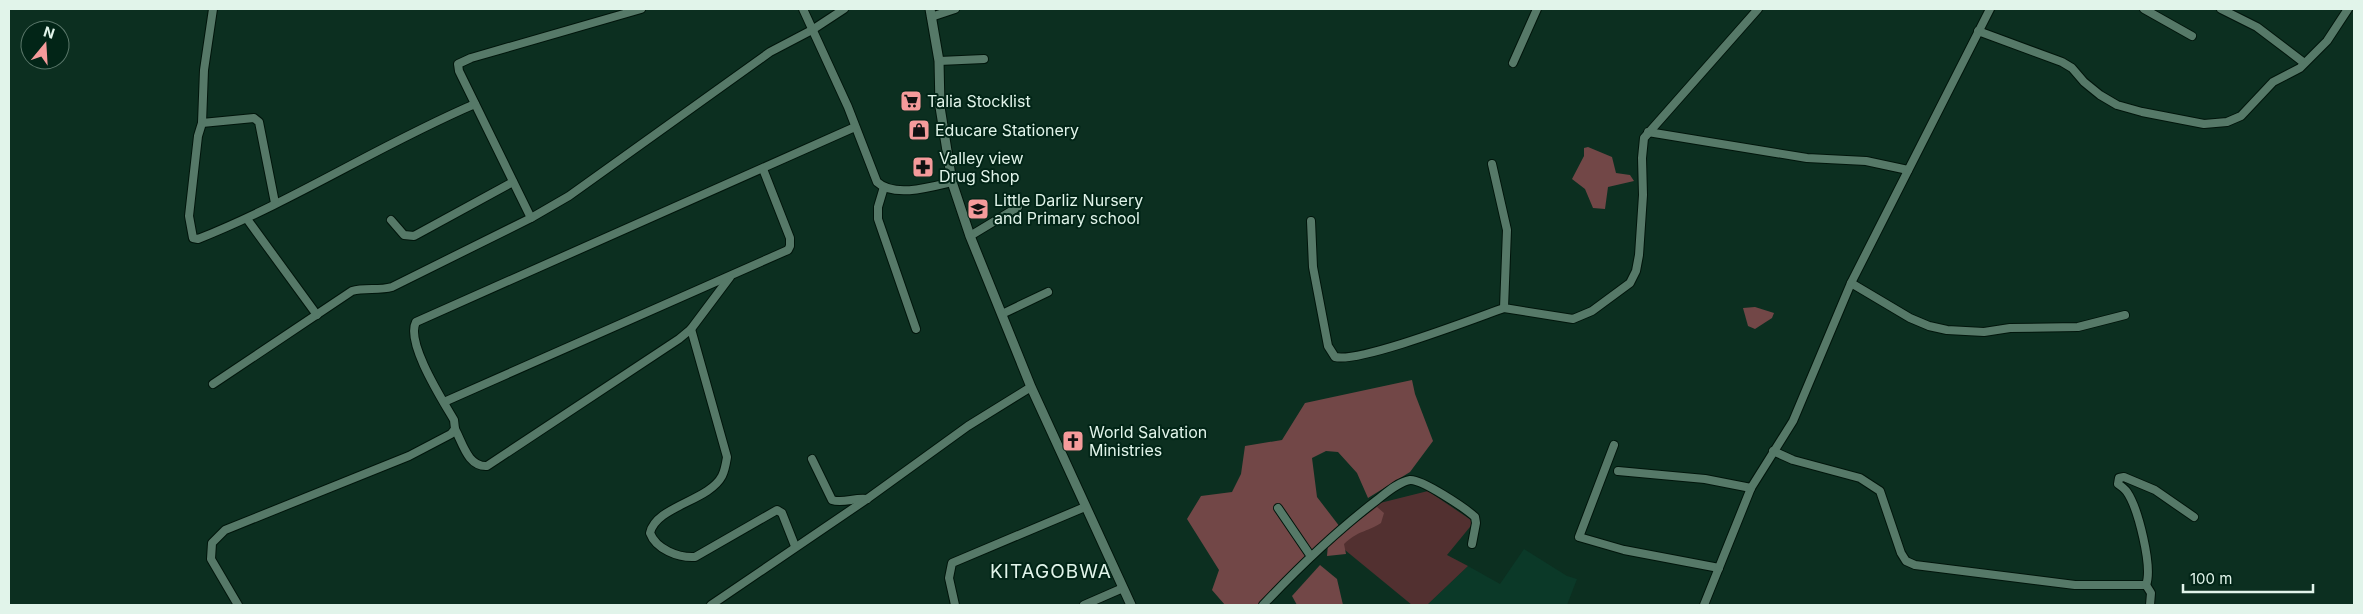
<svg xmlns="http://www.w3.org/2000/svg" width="2363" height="614" viewBox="0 0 2363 614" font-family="Inter,sans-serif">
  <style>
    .built { fill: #0b3928 }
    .green { fill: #523030 }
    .forest { fill: #724747 }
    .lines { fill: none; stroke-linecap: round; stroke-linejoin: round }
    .minor-casing { stroke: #00150b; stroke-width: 10 }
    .tertiary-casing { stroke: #00150b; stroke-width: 11 }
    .minor { stroke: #567968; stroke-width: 8 }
    .tertiary { stroke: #567968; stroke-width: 9 }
    .labels { text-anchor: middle; stroke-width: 4; stroke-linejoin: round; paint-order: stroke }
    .poi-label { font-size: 16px; fill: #e1f4ea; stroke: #022517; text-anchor: start }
    .quarter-label { font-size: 19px; letter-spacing: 1px; fill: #e1f4ea; stroke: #022517 }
  </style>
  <rect width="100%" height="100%" fill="#0c2f20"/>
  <path class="built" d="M1524 549 1567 576 1577 579 1567 605H1427L1468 566 1500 584Z"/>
  <path class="green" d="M1428 491 1474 522 1447 555 1468 566 1427 605H1412L1334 541 1380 503Z"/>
  <g class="forest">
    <path d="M1588 147 1612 157 1616 173 1630 175 1634 181 1608 187 1605 209 1593 208 1585 189 1572 179 1584 156V148Z"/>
    <path d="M1755 307 1774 313 1772 318 1755 329 1748 326 1743 308Z"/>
    <path d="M1412 380 1415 394 1433 441 1410 472 1368 498 1357 473 1338 452 1326 451 1312 458 1317 497 1340 527 1327 536 1261 605H1225L1212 590 1219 570 1187 519 1201 496 1232 492 1241 474 1245 446 1282 440 1305 403Z"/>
    <path d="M1377 507 1384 513 1381 523C1365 533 1359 530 1344 544L1346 554 1327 556 1328 544Z"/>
    <path d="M1320 565 1337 579 1343 605H1297L1292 596Z"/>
  </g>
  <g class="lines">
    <g class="minor-casing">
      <g id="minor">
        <path d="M213 9 204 70 202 123 198 136 189 216 193 238 198 239C294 201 381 144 475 104"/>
        <path d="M803 9 848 107 877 182C894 198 931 187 952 182"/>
        <path d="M2144 9 2192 36"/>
        <path d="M2221 9 2257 27 2303 62"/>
        <path d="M931 17 955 9"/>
        <path d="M1978 31 2062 62 2072 68 2084 82 2100 95 2117 105 2142 112 2204 124 2227 122 2241 116 2273 82 2300 68 2327 41 2348 9"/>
        <path d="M939 61 984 59"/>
        <path d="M1513 63 1537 9"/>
        <path d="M202 123 254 118 259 122 275 203"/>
        <path d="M1648 132 1807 158 1866 161 1908 170"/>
        <path d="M1492 164 1507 230 1504 308 1573 319 1592 311 1630 283 1636 271 1639 255 1643 195 1642 158 1644 138 1758 9"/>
        <path d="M884 187 878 207V219L916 329"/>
        <path d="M531 218 459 71 458 64 471 58 641 9"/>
        <path d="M247 219 317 315"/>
        <path d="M391 220 404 235 414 236 513 182"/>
        <path d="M1311 221 1313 267 1328 346 1335 357C1360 363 1473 319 1504 308"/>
        <path d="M970 236 1018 207"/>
        <path d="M1851 283 1910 318 1929 326 1947 330 1984 332 2010 328 2078 327 2125 315"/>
        <path d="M1002 314 1048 292"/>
        <path d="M691 329 727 457C726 463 725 470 722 476 709 501 656 506 650 533 656 549 678 558 695 557L777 510 782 513 795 546"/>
        <path d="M213 384 352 291C365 287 378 291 392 287L531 218 569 196 770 52 812 30 844 9"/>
        <path d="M444 402 788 250 790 246V238L763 169"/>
        <path d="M455 429C463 444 468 467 487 466L679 339 691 329 730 277"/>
        <path d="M1614 445 1579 537 1624 550 1719 568"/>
        <path d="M1773 451 1793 460 1860 478 1880 491 1901 553 1906 561 1915 565 2075 585H2146C2153 567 2138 508 2127 492 2125 489 2121 486 2118 484L2119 478 2124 477 2155 490 2194 517"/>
        <path d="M812 459 832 500C843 504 855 497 867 499"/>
        <path d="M1618 471 1705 479 1751 488"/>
        <path d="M1278 508 1310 555"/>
        <path d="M2146 585 2151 593 2150 605"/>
        <path d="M238 605 211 559 212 543 225 530 409 456 451 434 455 429 454 420C443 401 405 342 416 322L855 127"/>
        <path d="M711 605 867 499 968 426 1031 387"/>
        <path d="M955 605 949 578 952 563 1085 507"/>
        <path d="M1084 605 1123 588"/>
        <path d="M1263 605C1299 567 1335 532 1377 500 1386 493 1398 482 1410 480 1422 479 1465 508 1475 517L1476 523 1472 544"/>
        <path d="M1704 605 1751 488 1793 421 1851 283 1990 9"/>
      </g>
    </g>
    <g class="tertiary-casing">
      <path id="tertiary" d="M930 9 939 61 940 107 952 182 970 236 1031 387 1131 605"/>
    </g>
    <use href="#minor" class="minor"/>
    <use href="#tertiary" class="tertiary"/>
  </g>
  <defs>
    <g id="supermarket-square" transform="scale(1.125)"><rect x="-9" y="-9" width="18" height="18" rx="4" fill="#f59b9b" stroke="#022517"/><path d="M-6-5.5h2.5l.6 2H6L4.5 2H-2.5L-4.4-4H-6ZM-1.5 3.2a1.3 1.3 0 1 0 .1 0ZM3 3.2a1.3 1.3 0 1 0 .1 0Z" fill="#111"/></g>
    <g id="shop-square" transform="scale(1.125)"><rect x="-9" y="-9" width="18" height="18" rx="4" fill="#f59b9b" stroke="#022517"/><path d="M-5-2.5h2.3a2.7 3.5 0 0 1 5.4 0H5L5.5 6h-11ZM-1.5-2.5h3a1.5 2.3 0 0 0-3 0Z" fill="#111"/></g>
    <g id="pharmacy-square" transform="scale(1.125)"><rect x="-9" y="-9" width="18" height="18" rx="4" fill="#f59b9b" stroke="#022517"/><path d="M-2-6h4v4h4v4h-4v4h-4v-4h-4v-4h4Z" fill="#111"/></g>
    <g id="school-square" transform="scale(1.125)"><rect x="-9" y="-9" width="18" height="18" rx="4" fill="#f59b9b" stroke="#022517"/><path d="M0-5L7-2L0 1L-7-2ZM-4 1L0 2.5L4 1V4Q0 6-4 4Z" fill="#111"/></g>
    <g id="church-square" transform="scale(1.125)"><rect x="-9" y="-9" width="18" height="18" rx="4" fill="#f59b9b" stroke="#022517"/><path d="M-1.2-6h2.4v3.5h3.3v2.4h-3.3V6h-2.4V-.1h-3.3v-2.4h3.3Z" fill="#111"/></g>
  </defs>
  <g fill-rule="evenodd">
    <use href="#supermarket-square" x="911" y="101"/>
    <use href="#shop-square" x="919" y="130"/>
    <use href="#pharmacy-square" x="923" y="167"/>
    <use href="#school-square" x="978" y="209"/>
    <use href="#church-square" x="1073" y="441"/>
  </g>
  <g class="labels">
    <g class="poi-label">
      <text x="927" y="107">Talia Stocklist</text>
      <text x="935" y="136">Educare Stationery</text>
      <text x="939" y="164">Valley view<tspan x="939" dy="18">Drug Shop</tspan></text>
      <text x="994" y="206">Little Darliz Nursery<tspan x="994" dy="18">and Primary school</tspan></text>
      <text x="1089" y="438">World Salvation<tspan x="1089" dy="18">Ministries</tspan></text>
    </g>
    <g class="quarter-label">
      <text x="1051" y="578">KITAGOBWA</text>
    </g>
  </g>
  <rect width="2363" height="614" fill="none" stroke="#e1f4ea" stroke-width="20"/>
  <g transform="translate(45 45) rotate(18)"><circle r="24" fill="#022517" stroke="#5b786b"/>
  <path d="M0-4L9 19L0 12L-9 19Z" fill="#f59b9b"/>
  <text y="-8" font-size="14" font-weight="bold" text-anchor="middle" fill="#e1f4ea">N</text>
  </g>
  <path d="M2183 584v8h130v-8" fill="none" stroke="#e1f4ea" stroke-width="2.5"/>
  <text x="2190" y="584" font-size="15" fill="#e1f4ea" stroke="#022517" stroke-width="4" paint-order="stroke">100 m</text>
</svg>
